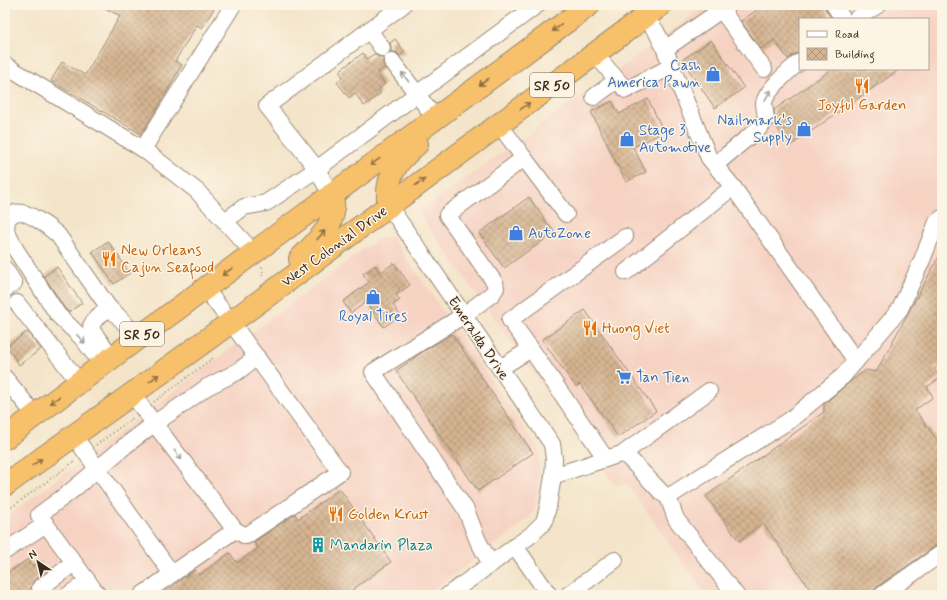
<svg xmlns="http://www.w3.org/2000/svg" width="947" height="600" viewBox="0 0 947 600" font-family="Mynerve,sans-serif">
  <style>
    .built { fill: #f6d2c3; fill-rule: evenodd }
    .building { fill: url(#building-cross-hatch) }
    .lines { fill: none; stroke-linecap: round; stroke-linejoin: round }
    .minor-casing { stroke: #988874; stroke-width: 18 }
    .highway-casing { stroke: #988874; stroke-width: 24 }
    .path { stroke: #988874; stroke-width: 2; stroke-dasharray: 1 3; stroke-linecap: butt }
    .minor { stroke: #fff; stroke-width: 16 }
    .highway { stroke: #f7c06b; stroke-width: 22 }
    .oneway { stroke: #906e41 }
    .oneway2 { stroke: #a79f9a }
    .labels { text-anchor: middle; stroke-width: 3; stroke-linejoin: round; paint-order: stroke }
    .shield { fill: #fcf5e5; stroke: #75675a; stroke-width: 1 }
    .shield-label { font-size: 14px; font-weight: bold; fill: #3b2a1e }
    .shop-label { font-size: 15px; fill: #366cbe; stroke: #fcf5e5; text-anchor: start }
    .food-label { font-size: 15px; fill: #c56008; stroke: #fcf5e5; text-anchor: start }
    .street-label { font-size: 15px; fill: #3b2a1e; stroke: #fcf5e5 }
    .culture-label { font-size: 15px; fill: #0d838f; stroke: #fcf5e5; text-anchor: start }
  </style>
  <defs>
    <pattern id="building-cross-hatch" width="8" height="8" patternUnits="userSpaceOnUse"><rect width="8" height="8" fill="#d6b592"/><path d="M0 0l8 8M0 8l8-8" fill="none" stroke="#af9377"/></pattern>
  </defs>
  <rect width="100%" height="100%" fill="#fcf5e5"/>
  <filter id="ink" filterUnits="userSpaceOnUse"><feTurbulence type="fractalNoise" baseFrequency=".025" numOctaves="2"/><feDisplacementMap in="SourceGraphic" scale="8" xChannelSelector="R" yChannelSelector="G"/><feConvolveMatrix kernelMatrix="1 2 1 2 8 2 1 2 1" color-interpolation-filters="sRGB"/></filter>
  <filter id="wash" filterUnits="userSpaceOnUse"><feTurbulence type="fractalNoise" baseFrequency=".012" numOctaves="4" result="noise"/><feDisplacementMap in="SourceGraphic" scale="16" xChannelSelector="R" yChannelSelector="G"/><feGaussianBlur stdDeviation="0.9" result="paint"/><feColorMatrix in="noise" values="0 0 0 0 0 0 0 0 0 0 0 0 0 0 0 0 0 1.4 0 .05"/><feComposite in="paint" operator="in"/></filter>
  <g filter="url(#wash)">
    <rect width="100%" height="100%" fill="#f4e5ca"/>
    <g class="built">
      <path d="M707 5H942V565L899 595H706L627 484 615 485 418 213ZM800 19H928V69H800Z"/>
      <path d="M391 236 540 451 539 481 534 512 515 530 426 595H5V518L377 239Z"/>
    </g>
    <g id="blocks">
      <g class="building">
        <path d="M100 5H216L202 28 197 25 175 61 182 65 162 100 141 134 51 81 62 62 85 75 120 16Z"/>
        <path d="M764 5H824L826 10 832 19H800V53L795 54 788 59 774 40 761 49 741 21Z"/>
        <path d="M395 39 405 52 400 56 396 52H391V47L390 43Z"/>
        <path d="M711 40 744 88 715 108 682 60Z"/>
        <path d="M363 53 367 59 374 54 378 57H383V63L385 67 377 73 385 84 378 90 381 93 364 106 355 93 349 98 337 82 343 77 339 71Z"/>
        <path d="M832 69H900L790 146 774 124 775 120 774 110Z"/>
        <path d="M648 99 664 132 633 147 646 172 626 182 591 112 612 101 619 114Z"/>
        <path d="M529 197 554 233 504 268 479 233Z"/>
        <path d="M108 241 130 273 114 284 92 252Z"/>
        <path d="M942 251V363L934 369 940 378 927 387 933 397 915 410 942 447V544L937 545 877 587 874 591 873 595H814L763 523 739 541 706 496 824 412V404L852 380 866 370 876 372Z"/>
        <path d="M394 263 410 285 396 295 400 300 393 305 400 315 384 327 366 302 351 313 343 302 369 282 363 274 375 265 380 273Z"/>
        <path d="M57 267 82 303 69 312 65 309 44 276Z"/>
        <path d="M585 310 656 411 618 437 580 384 576 387 542 340Z"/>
        <path d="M27 332 41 349 19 365 7 346Z"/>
        <path d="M452 334 533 453 478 491 396 371 421 353Z"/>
        <path d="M340 489 391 562 345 595H160L195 570 199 575 230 553 237 563 258 548 254 542 295 514 298 519Z"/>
        <path d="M28 559 33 566 40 561 47 571 34 580 32 584 31 588 21 595H10L5 588V575Z"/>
      </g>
    </g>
  </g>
  <g filter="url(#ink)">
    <use href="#blocks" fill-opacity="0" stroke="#988874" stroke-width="1"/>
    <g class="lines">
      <g class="minor-casing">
        <g id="minor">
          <path d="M718 5 764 69"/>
          <path d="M834 5 843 19"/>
          <path d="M856 19 878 5"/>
          <path d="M369 30 382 48"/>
          <path d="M665 49 728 5"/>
          <path d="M595 54 626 90 672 66"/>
          <path d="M392 61 435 118"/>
          <path d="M5 65 143 149 233 5"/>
          <path d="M594 97 617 80"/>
          <path d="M499 124 524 158"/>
          <path d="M143 149 197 191 253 252"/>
          <path d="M715 165 759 128 766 120C766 114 764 109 764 103 765 92 790 69 800 62"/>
          <path d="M733 187 856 361"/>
          <path d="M331 195 317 169 267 106 403 5"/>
          <path d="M389 206 552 444 554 459 553 476 548 507 544 522 531 535 448 595"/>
          <path d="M225 221 244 207 266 203 317 169 417 94 537 5"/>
          <path d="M5 269 14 283 5 289"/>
          <path d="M626 272 733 187 709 158 663 45 656 31 645 17"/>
          <path d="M17 303 79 382"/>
          <path d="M531 349 606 459"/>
          <path d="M112 357 93 332 91 326 96 318 109 308 117 315 138 338"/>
          <path d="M102 364 82 338 58 315 16 250 6 231 7 219C9 218 12 214 15 213 26 209 49 227 58 235L109 308"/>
          <path d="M500 368 531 349 510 320 625 237"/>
          <path d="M5 378 35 415"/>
          <path d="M132 394 235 530"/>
          <path d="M74 436 172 574"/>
          <path d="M624 453 662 493 668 497 790 420 843 376 879 334 900 309 922 260 937 222 942 218"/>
          <path d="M553 476 624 453 709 391"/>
          <path d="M668 497 676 519 736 595"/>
          <path d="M515 546 549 595"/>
          <path d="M5 551 46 524"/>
          <path d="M491 564 478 541 466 510 373 372 464 315 492 294 496 288 495 283 447 215 524 158 566 214"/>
          <path d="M40 588 74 563"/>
          <path d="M68 595 88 581"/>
          <path d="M98 595 39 515 70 492 125 446 155 423 182 405 207 387 237 372 257 357"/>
          <path d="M142 595 235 530 246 536 340 472 231 322 205 288"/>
          <path d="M568 595 615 560"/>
          <path d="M882 595 942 553"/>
        </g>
      </g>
      <g class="highway-casing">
        <g id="highway">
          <path d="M389 206C386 192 389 177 397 165 401 158 411 150 417 144"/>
          <path d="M300 259C314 244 336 226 333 204 333 201 332 198 331 195"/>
          <path d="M5 438 138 338 589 5"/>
          <path d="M5 485 132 394 256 304 661 5"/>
        </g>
      </g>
      <g class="path">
        <path d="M262 267 263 279"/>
        <path d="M154 402 213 358"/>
        <path d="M96 445 133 418"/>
        <path d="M5 512 75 461"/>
      </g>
      <use href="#minor" class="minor"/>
      <use href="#highway" class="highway"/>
    </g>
    <defs><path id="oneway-shaft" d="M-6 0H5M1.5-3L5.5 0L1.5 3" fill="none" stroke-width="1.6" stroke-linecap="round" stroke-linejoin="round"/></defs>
    <g class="oneway">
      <use href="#oneway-shaft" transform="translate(557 28) rotate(144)"/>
      <use href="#oneway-shaft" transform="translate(484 82) rotate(143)"/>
      <use href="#oneway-shaft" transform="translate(525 106) rotate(-36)"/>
      <use href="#oneway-shaft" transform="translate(375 162) rotate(144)"/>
      <use href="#oneway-shaft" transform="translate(420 182) rotate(-36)"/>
      <use href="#oneway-shaft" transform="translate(321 235) rotate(-50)"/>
      <use href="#oneway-shaft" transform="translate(227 272) rotate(144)"/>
      <use href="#oneway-shaft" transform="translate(154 378) rotate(-36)"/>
      <use href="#oneway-shaft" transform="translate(55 400) rotate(143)"/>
      <use href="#oneway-shaft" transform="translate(37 462) rotate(-36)"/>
    </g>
    <g class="oneway2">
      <use href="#oneway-shaft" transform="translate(405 77) rotate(-127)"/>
      <use href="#oneway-shaft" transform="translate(768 95) rotate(-60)"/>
      <use href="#oneway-shaft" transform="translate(81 339) rotate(46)"/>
      <use href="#oneway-shaft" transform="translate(178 455) rotate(53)"/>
    </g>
  </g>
  <defs>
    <g id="shop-bare" transform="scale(1.2)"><path d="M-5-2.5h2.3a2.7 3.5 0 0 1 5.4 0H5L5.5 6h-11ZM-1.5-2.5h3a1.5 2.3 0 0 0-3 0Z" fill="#3f7fe0" stroke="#fcf5e5" stroke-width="2.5" paint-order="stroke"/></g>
    <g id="restaurant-bare" transform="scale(1.2)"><path d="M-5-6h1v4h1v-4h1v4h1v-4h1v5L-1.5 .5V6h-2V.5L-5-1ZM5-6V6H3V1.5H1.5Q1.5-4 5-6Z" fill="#e8710a" stroke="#fcf5e5" stroke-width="2.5" paint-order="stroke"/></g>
    <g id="supermarket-bare" transform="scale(1.2)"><path d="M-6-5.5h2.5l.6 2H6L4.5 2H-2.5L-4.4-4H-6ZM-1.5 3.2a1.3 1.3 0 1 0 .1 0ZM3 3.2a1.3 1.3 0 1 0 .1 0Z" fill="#3f7fe0" stroke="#fcf5e5" stroke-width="2.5" paint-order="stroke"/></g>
    <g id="building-bare" transform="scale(1.2)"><path d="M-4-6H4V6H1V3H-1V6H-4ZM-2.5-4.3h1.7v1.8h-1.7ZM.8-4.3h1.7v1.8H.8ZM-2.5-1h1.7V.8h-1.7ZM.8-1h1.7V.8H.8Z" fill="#0f9aa8" stroke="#fcf5e5" stroke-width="2.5" paint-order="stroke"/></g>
  </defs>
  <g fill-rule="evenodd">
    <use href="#shop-bare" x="713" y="74"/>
    <use href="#restaurant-bare" x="862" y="86"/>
    <use href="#shop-bare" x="804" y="129"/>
    <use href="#shop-bare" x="627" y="139"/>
    <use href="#shop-bare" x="516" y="233"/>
    <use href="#restaurant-bare" x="109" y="259"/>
    <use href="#shop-bare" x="373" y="297"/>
    <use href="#restaurant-bare" x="590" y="328"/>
    <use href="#supermarket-bare" x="624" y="377"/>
    <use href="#restaurant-bare" x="336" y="514"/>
    <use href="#building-bare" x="318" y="545"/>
  </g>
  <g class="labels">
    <g class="shield">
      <rect x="530" y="73" width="44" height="24" rx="3"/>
      <rect x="120" y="322" width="44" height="24" rx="3"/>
    </g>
    <g class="shield-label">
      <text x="552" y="90">SR 50</text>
      <text x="142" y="339">SR 50</text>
    </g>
    <g class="shop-label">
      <text x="701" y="70" text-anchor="end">Cash<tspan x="701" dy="17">America Pawn</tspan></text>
      <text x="792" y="125" text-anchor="end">Nailmark's<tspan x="792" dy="17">Supply</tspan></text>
      <text x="639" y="135">Stage 3<tspan x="639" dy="17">Automotive</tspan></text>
      <text x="528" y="238">AutoZone</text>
      <text x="373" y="321" text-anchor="middle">Royal Tires</text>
      <text x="636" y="382">Tan Tien</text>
    </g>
    <g class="food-label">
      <text x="862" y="110" text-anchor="middle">Joyful Garden</text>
      <text x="121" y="255">New Orleans<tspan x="121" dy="17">Cajun Seafood</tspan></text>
      <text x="602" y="333">Huong Viet</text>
      <text x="348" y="519">Golden Krust</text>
    </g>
    <g class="street-label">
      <text transform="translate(334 246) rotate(-36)" y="5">West Colonial Drive</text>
      <text transform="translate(479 338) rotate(56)" y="5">Emeralda Drive</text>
    </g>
    <g class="culture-label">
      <text x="330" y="550">Mandarin Plaza</text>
    </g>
  </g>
  <rect width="947" height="600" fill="none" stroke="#fcf5e5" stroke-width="20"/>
  <rect x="799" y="18" width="130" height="52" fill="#fcf5e5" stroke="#afa495"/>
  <rect x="807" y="31" width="20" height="6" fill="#ffffff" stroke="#afa495"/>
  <text x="835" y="38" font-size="12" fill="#3b2a1e">Road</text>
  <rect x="807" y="48" width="20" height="12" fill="url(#building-cross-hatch)" stroke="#afa495"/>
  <text x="835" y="58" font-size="12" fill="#3b2a1e">Building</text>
  <g transform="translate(38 562) rotate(325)" stroke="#fcf5e5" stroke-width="3" paint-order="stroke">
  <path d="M0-3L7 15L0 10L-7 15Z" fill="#3b2a1e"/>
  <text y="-6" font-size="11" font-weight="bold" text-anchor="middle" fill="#3b2a1e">N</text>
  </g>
</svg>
